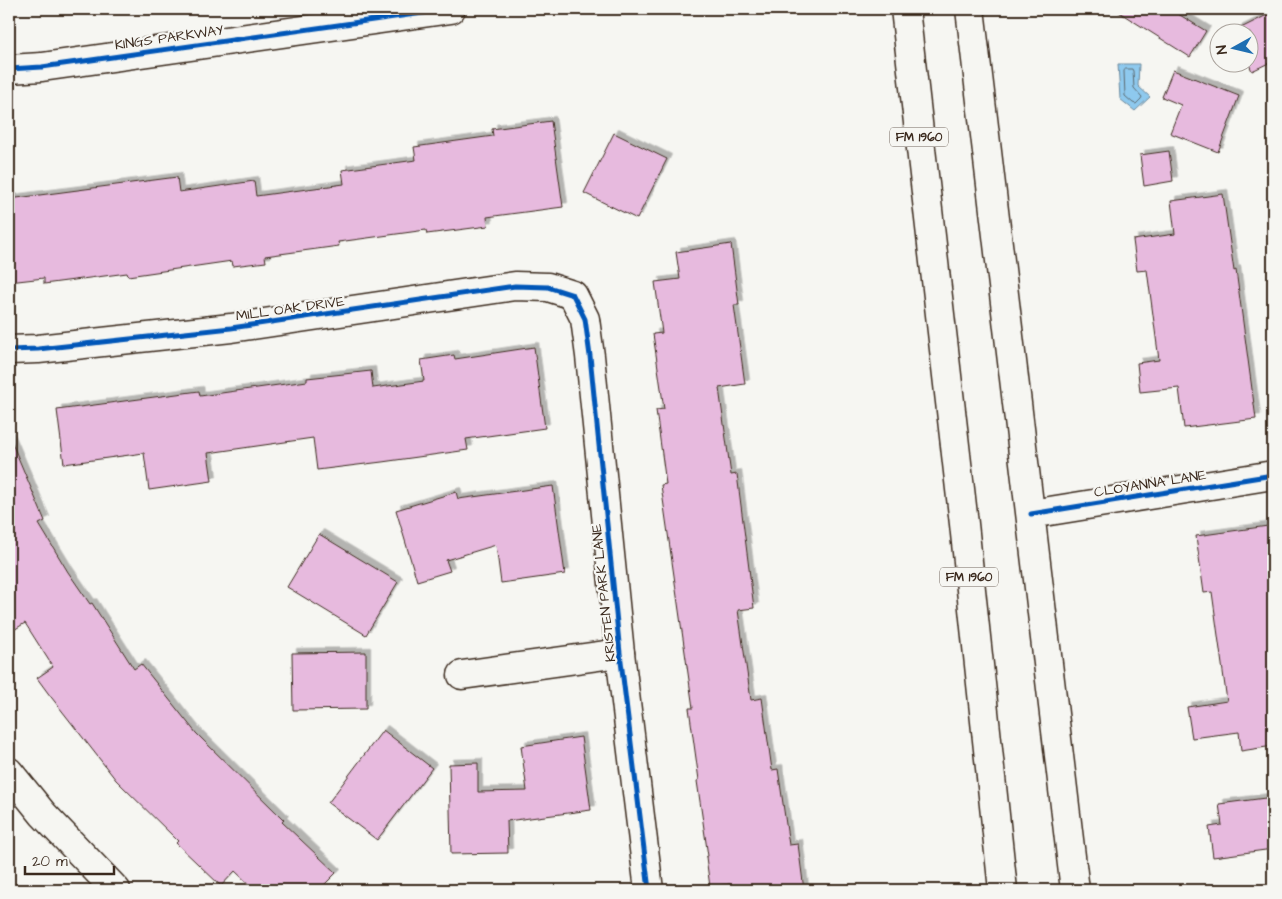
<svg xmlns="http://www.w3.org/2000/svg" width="1282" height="899" viewBox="0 0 1282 899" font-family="'Architects Daughter',sans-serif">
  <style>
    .water { fill: #8ec9ee; stroke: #6d899b }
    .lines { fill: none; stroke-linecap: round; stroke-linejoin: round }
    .shore { stroke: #5c6a71; stroke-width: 1 }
    .building { fill: #e7bade; stroke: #3b2a1e; filter: url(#shadow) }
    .minor-casing { stroke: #3b2a1e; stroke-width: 31 }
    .tertiary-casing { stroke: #3b2a1e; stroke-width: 31 }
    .primary-casing { stroke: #3b2a1e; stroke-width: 31 }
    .minor { stroke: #f6f6f2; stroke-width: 28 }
    .tertiary { stroke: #f6f6f2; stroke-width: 28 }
    .primary { stroke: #f6f6f2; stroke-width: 28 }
    .cycleway-casing { stroke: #f6f6f2; stroke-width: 8 }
    .cycleway { stroke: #0057b8; stroke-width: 5 }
    .labels { text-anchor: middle; stroke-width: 4.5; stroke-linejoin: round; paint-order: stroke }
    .shield { fill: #f6f6f2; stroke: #73675e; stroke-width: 1 }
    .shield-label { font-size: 12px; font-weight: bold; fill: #3b2a1e }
    .street-label { font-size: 14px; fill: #3b2a1e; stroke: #f6f6f2 }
  </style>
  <defs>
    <filter id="shadow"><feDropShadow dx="4.5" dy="-4.5" stdDeviation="0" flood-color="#0004"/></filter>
  </defs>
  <rect width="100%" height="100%" fill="#f6f6f2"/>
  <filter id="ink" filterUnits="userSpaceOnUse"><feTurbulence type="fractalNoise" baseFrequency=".02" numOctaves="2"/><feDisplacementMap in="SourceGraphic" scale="10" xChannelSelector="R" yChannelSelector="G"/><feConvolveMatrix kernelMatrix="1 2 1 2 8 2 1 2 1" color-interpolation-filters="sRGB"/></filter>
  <g filter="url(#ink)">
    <path class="water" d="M1118 64H1139L1138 86 1150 97 1135 111 1120 99Z"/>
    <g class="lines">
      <path class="shore" d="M1126 69H1132L1133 71 1134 88 1142 97 1141 99 1136 104 1133 103 1125 96 1124 71Z"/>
    </g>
    <g class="building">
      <path d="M1114 9H1170L1206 31 1190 57Z"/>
      <path d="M1273 12V61L1252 71 1248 62H1250V32H1233Z"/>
      <path d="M1173 70 1239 96 1218 152 1170 133 1181 105 1162 97Z"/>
      <path d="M551 121 563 207 487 217 488 226 427 234 426 230 338 242 339 246 265 256 266 262 233 266 232 261 128 276 127 273 44 284V278L9 282V199L177 177 179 192 254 181 256 196 344 184 342 170 416 160 414 147 493 136 492 129Z"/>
      <path d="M614 133 667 159 637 219 584 193Z"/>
      <path d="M1169 151 1173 181 1144 186 1140 155Z"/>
      <path d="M1223 194 1234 271 1236 270 1256 419 1184 428 1179 388 1140 392 1137 363 1159 360 1147 270 1137 271 1133 240 1175 234 1171 201Z"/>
      <path d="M731 244 739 305H734L745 384 719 388 731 475 737 474 754 608 738 610 751 700 762 698 772 770 778 769 789 845 798 844 804 890H731L730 884 710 887 706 857 708 856 697 781 699 780 689 708H693L661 485 666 484 656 410 664 409 653 334 662 333 655 282 680 279 676 252Z"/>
      <path d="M534 347 545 428 466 439 468 450 382 462 317 470 313 438 208 453 212 481 149 490 144 453 64 464 57 410 199 391 200 396 307 381V378L371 371 373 388 424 381 421 360 454 355 455 359Z"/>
      <path d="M9 436 45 521 39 524 68 572 90 604 92 603 134 669 141 664 196 733 284 820 282 822 336 873 319 890H255L235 871 221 886 176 843 178 841 116 780 48 693 37 678 53 667 25 623 9 633Z"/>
      <path d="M553 486 565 574 501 583 496 545 446 560 450 571 417 581 396 510 456 492 458 499Z"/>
      <path d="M1268 526 1273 565V746L1241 751 1239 732 1192 738 1187 707 1227 701 1212 592 1204 593 1196 536Z"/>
      <path d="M319 534 398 582 366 635 287 587Z"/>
      <path d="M366 652V709L293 710 292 653Z"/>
      <path d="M383 730 432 768 377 840 328 803Z"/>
      <path d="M581 737 591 810 507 821 508 853 451 854 449 764 478 763V792L527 791 521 746Z"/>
      <path d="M1273 797V849L1213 857 1209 827 1222 825 1219 804Z"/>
    </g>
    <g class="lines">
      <g class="minor-casing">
        <g id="minor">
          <path d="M9 350 38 349 231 328 515 286 548 287 573 295 585 319 590 356 620 653 649 890"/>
          <path d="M1031 514 1273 475"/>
          <path d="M462 675 620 653"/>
          <path d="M9 772 43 814 116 890"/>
        </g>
      </g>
      <g class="tertiary-casing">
        <path id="tertiary" d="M9 69 42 67 451 9"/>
      </g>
      <g class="primary-casing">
        <g id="primary">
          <path d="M905 9 964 524 1003 890"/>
          <path d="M970 9 1075 890"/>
        </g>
      </g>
      <use href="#minor" class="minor"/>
      <use href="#tertiary" class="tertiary"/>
      <use href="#primary" class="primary"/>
      <g class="cycleway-casing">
        <g id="cycleway">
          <path d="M9 69 42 67 451 9"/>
          <path d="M9 350 38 349 231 328 515 286 548 287 573 295 585 319 590 356 620 653 649 890"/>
          <path d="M1031 514 1273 475"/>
        </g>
      </g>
      <use href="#cycleway" class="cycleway"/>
    </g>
  </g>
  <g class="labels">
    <g class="shield">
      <rect x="890" y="127.5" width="58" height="19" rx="4"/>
      <rect x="940" y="567.5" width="58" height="19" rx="4"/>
    </g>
    <g class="shield-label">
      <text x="919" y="141">FM 1960</text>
      <text x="969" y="581">FM 1960</text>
    </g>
    <g class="street-label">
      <text transform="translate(169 37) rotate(-8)" y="5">KINGS PARKWAY</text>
      <text transform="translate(290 308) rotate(-8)" y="5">MILL OAK DRIVE</text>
      <text transform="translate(1150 483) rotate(-9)" y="5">CLOYANNA LANE</text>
      <text transform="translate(603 593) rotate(-96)" y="5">KRISTEN PARK LANE</text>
    </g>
  </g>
  <rect width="1282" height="899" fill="none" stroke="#f6f6f2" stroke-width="30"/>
  <rect x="15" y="15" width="1252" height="869" fill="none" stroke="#3b2a1e" stroke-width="2" filter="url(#ink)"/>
  <g transform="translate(1234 48) rotate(262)"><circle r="24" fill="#f6f6f2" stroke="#aba49d"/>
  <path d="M0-4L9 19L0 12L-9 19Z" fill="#1f6fb2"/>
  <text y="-8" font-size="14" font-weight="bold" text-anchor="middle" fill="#3b2a1e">N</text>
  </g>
  <path d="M25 866v8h89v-8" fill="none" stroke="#3b2a1e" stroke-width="2.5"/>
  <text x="32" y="866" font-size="15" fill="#3b2a1e" stroke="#f6f6f2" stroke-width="4" paint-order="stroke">20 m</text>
</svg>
